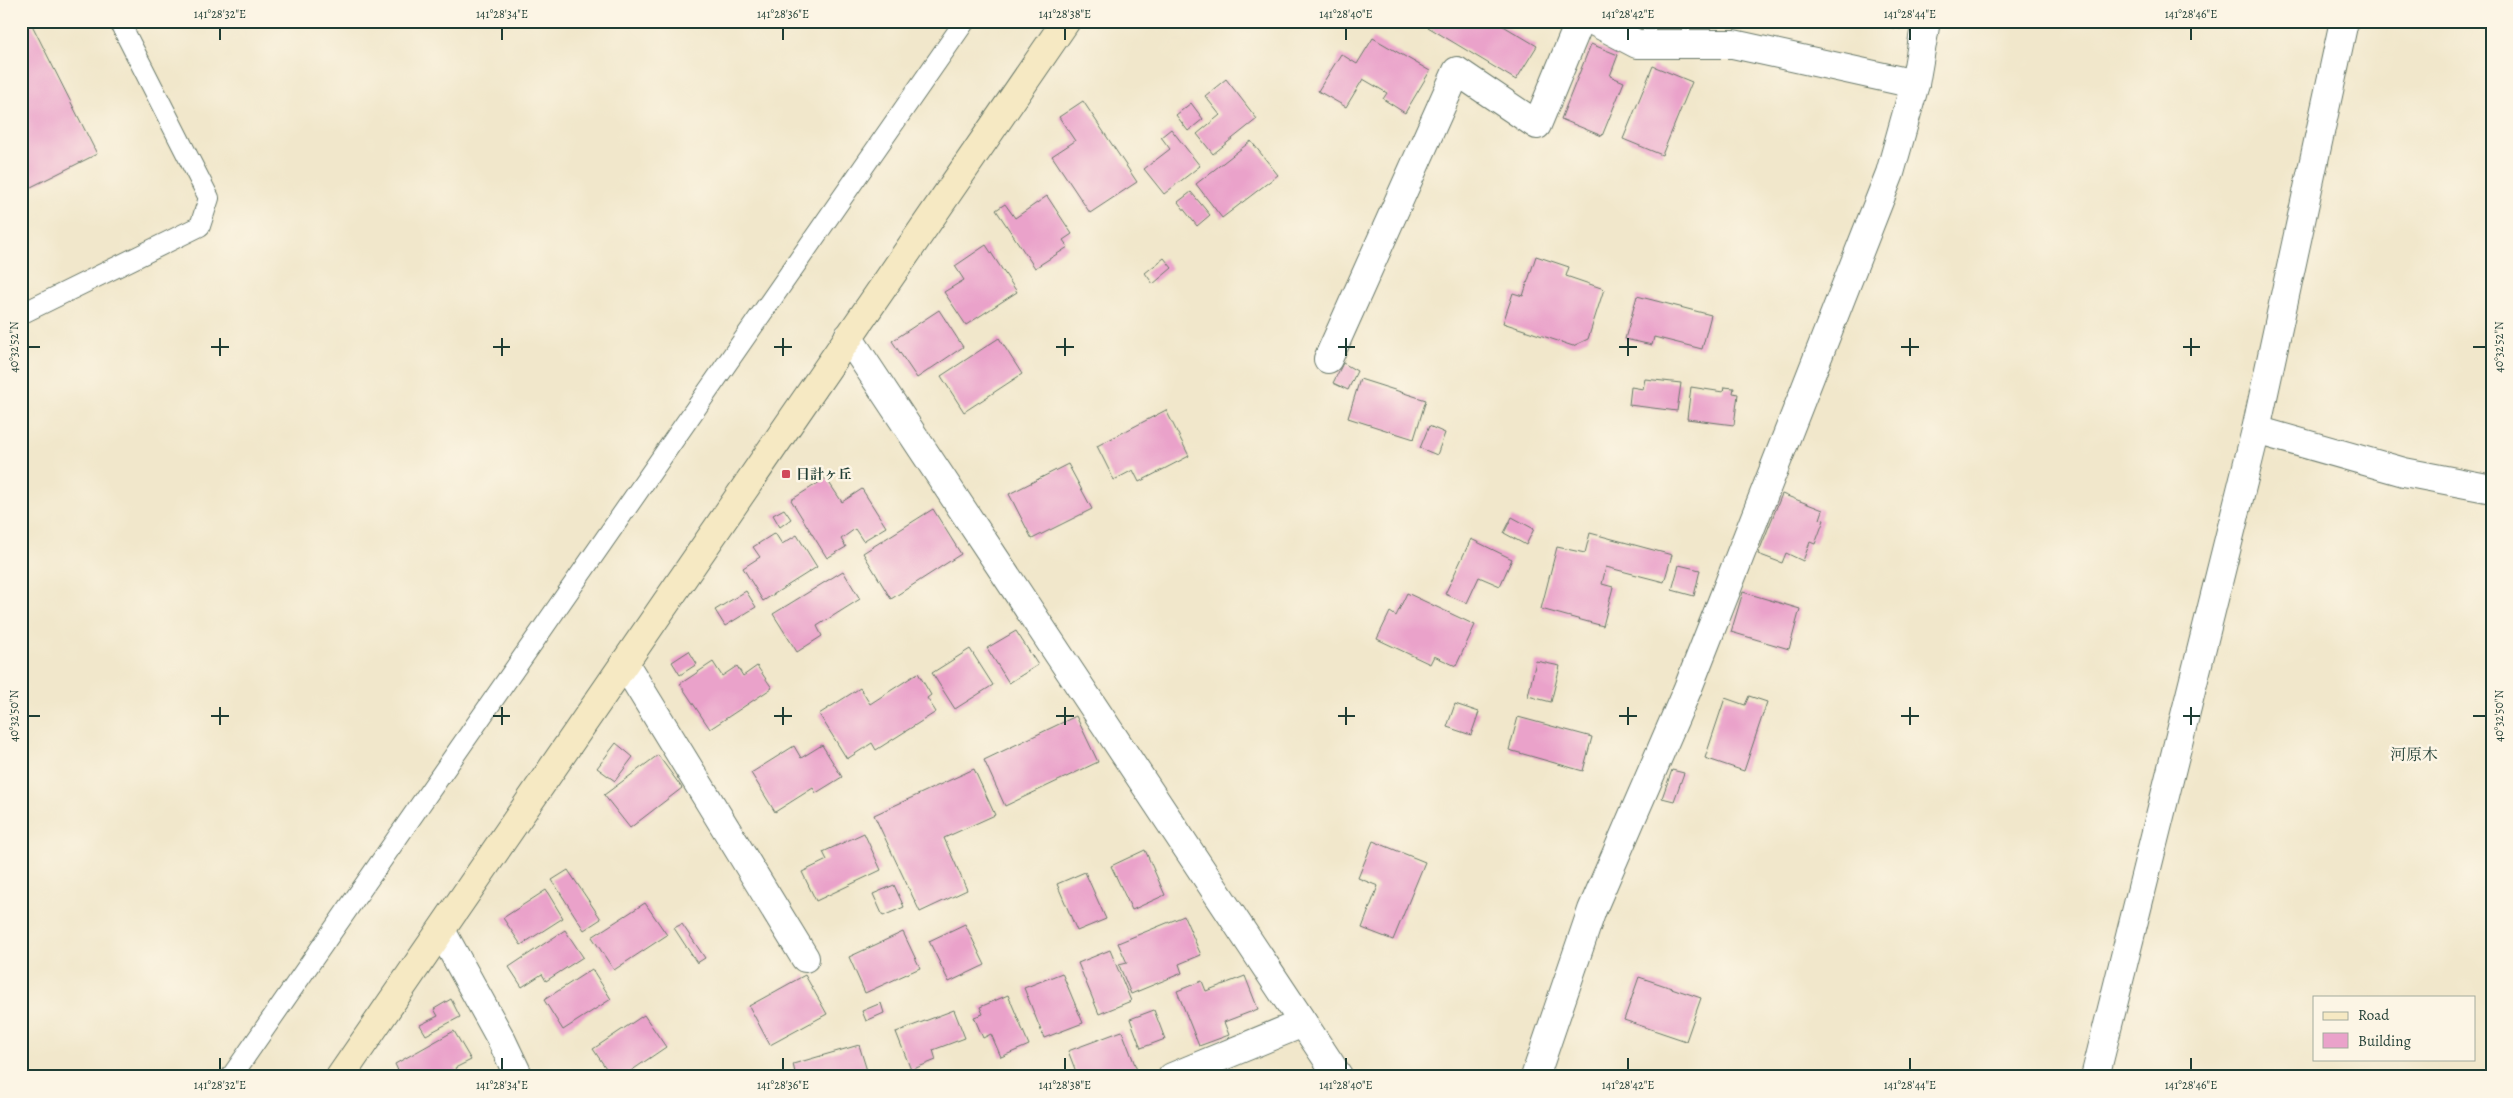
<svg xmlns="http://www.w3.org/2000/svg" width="2513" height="1098" viewBox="0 0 2513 1098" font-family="Alegreya,'Noto Serif JP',serif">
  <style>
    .building { fill: #eaa2ca }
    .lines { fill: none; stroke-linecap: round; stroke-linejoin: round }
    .lane-casing { stroke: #687869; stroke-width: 22 }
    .street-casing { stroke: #687869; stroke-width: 30 }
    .secondary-casing { stroke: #687869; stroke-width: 30 }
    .lane { stroke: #fff; stroke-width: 20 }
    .street { stroke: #fff; stroke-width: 28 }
    .secondary { stroke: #f6e9c3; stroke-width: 28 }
    .ticks { fill: none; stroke: #1f3d34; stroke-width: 2 }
    .poi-dot { fill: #d1495b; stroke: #fcf5e5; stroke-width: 2 }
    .labels { text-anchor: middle; stroke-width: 5; stroke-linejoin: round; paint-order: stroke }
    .poi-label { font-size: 14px; font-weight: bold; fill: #1f3d34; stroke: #fcf5e5; text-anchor: start }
    .quarter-label { font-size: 16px; fill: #1f3d34; stroke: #fcf5e5 }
    .neatline { fill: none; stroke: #1f3d34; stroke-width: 2 }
    .ticks-label { font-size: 12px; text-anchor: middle; fill: #1f3d34 }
  </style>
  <rect width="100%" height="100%" fill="#fcf5e5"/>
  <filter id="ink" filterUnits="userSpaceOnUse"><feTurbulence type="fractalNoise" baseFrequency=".02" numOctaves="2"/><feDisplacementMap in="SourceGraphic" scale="10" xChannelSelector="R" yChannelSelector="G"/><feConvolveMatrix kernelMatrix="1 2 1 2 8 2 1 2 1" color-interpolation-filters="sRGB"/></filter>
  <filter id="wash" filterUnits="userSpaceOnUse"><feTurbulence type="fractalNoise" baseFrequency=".0096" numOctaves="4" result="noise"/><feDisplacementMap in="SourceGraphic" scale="20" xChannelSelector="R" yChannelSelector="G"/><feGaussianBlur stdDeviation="1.12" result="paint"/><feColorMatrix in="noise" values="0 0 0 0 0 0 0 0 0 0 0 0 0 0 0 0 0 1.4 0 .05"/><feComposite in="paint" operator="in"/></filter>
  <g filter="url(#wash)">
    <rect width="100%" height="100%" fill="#f1e7cb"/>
    <g id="blocks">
      <g class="building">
        <path d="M21 21H30L97 154 21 192Z"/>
        <path d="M1418 21H1495L1537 46 1516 80Z"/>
        <path d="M1881 21H1902L1901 29 1880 26Z"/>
        <path d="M1373 38 1430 71 1405 113 1383 99 1387 93 1363 79 1346 107 1318 91 1341 54 1357 64Z"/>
        <path d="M1591 44 1618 55 1610 76 1624 82 1602 136 1561 119Z"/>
        <path d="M1653 66 1692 82 1662 155 1623 139Z"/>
        <path d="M1226 79 1257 119 1213 154 1197 134 1220 115 1205 96Z"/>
        <path d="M1083 101 1137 182 1090 213 1052 156 1075 141 1059 117Z"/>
        <path d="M1191 103 1203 119 1188 131 1176 115Z"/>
        <path d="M1171 129 1200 166 1164 194 1144 169 1170 149 1161 137Z"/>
        <path d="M1251 141 1278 175 1222 218 1196 184Z"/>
        <path d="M1191 192 1210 215 1197 226 1178 202Z"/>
        <path d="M1047 196 1072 234 1063 240 1068 247 1035 268 996 210 1005 204 1015 218Z"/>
        <path d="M986 245 1017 292 966 325 944 292 964 280 955 266Z"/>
        <path d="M1536 256 1569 267 1566 276 1604 289 1588 339 1573 346 1503 323 1513 293 1523 296Z"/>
        <path d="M1164 258 1172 268 1153 284 1145 273Z"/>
        <path d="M1637 296 1711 315 1702 349 1654 337 1652 345 1625 339Z"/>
        <path d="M939 310 963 347 917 378 892 341Z"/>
        <path d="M999 338 1022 374 964 412 941 376Z"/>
        <path d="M1343 363 1357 371 1348 390 1333 383Z"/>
        <path d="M1360 379 1426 400 1414 439 1348 418Z"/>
        <path d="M1645 379 1681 383 1677 411 1629 405 1631 387 1643 389Z"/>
        <path d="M1691 387 1723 392 1724 387 1734 388 1733 393 1738 394 1734 425 1687 419Z"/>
        <path d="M1166 410 1189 456 1139 482 1133 470 1114 480 1097 446Z"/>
        <path d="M1429 426 1445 433 1437 455 1420 448Z"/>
        <path d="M1068 464 1092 509 1032 539 1009 494Z"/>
        <path d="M826 478 842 502 862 489 886 527 863 541 855 529 841 539 846 547 827 558 791 500Z"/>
        <path d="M1782 494 1823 510 1820 519 1824 520 1815 544 1810 542 1803 561 1786 553 1782 563 1758 554Z"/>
        <path d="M784 509 791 519 780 527 773 515Z"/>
        <path d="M933 509 961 554 891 599 863 553Z"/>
        <path d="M1512 517 1534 529 1526 545 1504 533Z"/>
        <path d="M775 533 782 544 797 535 817 567 763 601 743 568 760 557 753 547Z"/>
        <path d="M1590 533 1672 555 1664 582 1606 567 1602 584 1613 587 1603 626 1541 609 1557 547 1585 553Z"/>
        <path d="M1471 539 1512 559 1500 586 1479 577 1467 603 1445 594Z"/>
        <path d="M1679 565 1700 570 1694 596 1672 590Z"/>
        <path d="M843 571 860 599 817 626 822 636 797 652 773 614Z"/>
        <path d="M746 591 756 607 725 626 715 610Z"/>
        <path d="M1743 592 1800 609 1789 649 1731 632Z"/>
        <path d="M1407 593 1475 625 1456 666 1434 656 1430 664 1377 639 1390 612 1396 616Z"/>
        <path d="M1016 631 1038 665 1009 683 987 648Z"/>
        <path d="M970 649 993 685 955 709 932 673Z"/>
        <path d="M689 651 697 664 680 675 672 662Z"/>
        <path d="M1536 661 1560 666 1551 702 1528 696Z"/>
        <path d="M713 662 722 676 737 666 743 676 757 666 772 688 710 729 680 684Z"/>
        <path d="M918 673 931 695 927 698 936 712 876 750 872 743 847 759 819 714 860 688 870 704Z"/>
        <path d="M1749 696 1767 702 1744 771 1705 758 1725 698 1745 705Z"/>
        <path d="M1455 704 1479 712 1471 735 1447 727Z"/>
        <path d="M1076 716 1098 762 1005 806 984 760Z"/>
        <path d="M1518 717 1592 737 1583 771 1509 750Z"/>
        <path d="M616 743 633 757 615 781 597 768Z"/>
        <path d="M822 745 842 777 816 793 813 788 775 812 751 773 794 746 801 758Z"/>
        <path d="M658 755 682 788 630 828 604 795Z"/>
        <path d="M974 769 995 815 944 838 967 890 920 912 874 815Z"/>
        <path d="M1672 770 1684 773 1674 801 1662 798Z"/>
        <path d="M864 833 881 870 816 901 802 872 827 860 823 852Z"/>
        <path d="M1373 841 1425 862 1393 940 1362 928 1378 886 1358 878Z"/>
        <path d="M1145 850 1165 895 1132 910 1111 866Z"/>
        <path d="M568 870 601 919 584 930 552 880Z"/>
        <path d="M1085 872 1106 919 1077 931 1057 884Z"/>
        <path d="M894 885 904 907 883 916 873 894Z"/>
        <path d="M546 890 563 918 521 945 503 918Z"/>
        <path d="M645 903 667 935 614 970 592 937Z"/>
        <path d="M1184 916 1201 955 1179 964 1182 973 1131 994 1119 965 1127 963 1118 943Z"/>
        <path d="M682 924 705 958 697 963 674 928Z"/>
        <path d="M965 924 985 965 949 982 929 941Z"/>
        <path d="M565 930 583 957 546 981 542 974 522 987 509 967Z"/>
        <path d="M903 932 920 968 865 993 849 957Z"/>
        <path d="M1110 950 1131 1001 1099 1014 1078 963Z"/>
        <path d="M592 969 611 999 563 1030 544 1000Z"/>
        <path d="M1062 973 1083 1023 1044 1038 1024 988Z"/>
        <path d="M805 975 827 1014 770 1045 749 1006Z"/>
        <path d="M1245 976 1258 1009 1224 1022 1229 1035 1199 1046 1177 991 1202 981 1206 991Z"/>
        <path d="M1639 977 1701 998 1686 1041 1624 1020Z"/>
        <path d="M1008 995 1029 1045 1001 1057 991 1034 983 1038 974 1017 983 1014 980 1007Z"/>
        <path d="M451 999 460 1017 426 1035 420 1025 438 1016 434 1009Z"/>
        <path d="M881 1003 884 1013 866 1021 862 1011Z"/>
        <path d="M954 1010 965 1038 933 1050 936 1060 911 1070 896 1032Z"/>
        <path d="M1154 1010 1165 1039 1141 1048 1130 1019Z"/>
        <path d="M644 1015 666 1047 622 1077H612L593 1049Z"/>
        <path d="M454 1031 471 1060 455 1068 460 1077H401L395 1064Z"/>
        <path d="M1122 1031 1137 1070 1119 1077H1078L1068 1051Z"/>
        <path d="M859 1045 869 1077H796L793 1064Z"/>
      </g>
    </g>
  </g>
  <g filter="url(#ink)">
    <use href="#blocks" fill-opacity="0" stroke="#687869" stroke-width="1"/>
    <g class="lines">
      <g class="lane-casing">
        <g id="lane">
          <path d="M21 314 200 226 209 198 119 21"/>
          <path d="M231 1077 965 21"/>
        </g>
      </g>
      <g class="street-casing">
        <g id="street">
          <path d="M1593 21 1637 44H1733L1915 84"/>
          <path d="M848 337 1339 1077"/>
          <path d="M1328 359 1457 71 1537 125 1580 21"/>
          <path d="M2256 430 2404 472 2492 489"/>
          <path d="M625 664 805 958"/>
          <path d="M442 932 501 1039 519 1077"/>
          <path d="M1172 1077 1303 1023"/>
          <path d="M1535 1077 1592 910 1688 688 1890 173 1915 84 1926 21"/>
          <path d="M2095 1077 2256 430 2344 21"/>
        </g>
      </g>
      <g class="secondary-casing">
        <path id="secondary" d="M340 1077 1066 21"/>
      </g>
      <use href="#lane" class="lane"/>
      <use href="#street" class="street"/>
      <use href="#secondary" class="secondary"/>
    </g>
  </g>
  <path class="ticks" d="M220 28V40M502 28V40M783 28V40M1065 28V40M1346 28V40M1628 28V40M1910 28V40M2191 28V40M220 338V356M502 338V356M783 338V356M1065 338V356M1346 338V356M1628 338V356M1910 338V356M2191 338V356M28 347H40M211 347H229M493 347H510M774 347H792M1056 347H1074M1338 347H1355M1619 347H1637M1901 347H1919M2183 347H2200M2473 347H2486M220 707V725M502 707V725M783 707V725M1065 707V725M1346 707V725M1628 707V725M1910 707V725M2191 707V725M28 716H40M211 716H229M493 716H510M774 716H792M1056 716H1074M1338 716H1355M1619 716H1637M1901 716H1919M2183 716H2200M2473 716H2486M220 1058V1070M502 1058V1070M783 1058V1070M1065 1058V1070M1346 1058V1070M1628 1058V1070M1910 1058V1070M2191 1058V1070"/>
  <rect class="poi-dot" x="781" y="469" width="10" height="10" rx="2.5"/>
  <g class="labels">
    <g class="poi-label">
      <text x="796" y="479">日計ヶ丘</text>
    </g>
    <g class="quarter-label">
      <text x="2414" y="760">河原木</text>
    </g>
  </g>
  <rect width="2513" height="1098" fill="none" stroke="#fcf5e5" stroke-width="55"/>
  <rect x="2313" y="996" width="162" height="65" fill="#fcf5e5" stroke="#a4ab9e"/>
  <rect x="2323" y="1012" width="25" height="8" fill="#f6e9c3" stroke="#a4ab9e"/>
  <text x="2358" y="1020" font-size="15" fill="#1f3d34">Road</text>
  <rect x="2323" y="1033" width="25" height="15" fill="#eaa2ca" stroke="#a4ab9e"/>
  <text x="2358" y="1046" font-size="15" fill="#1f3d34">Building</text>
  <rect x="28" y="28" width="2458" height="1042" class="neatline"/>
  <g class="ticks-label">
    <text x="220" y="18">141°28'32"E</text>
    <text x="502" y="18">141°28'34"E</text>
    <text x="783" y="18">141°28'36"E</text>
    <text x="1065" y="18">141°28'38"E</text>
    <text x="1346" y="18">141°28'40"E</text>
    <text x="1628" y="18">141°28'42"E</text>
    <text x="1910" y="18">141°28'44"E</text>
    <text x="2191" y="18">141°28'46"E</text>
    <text transform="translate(14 347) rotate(-90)" y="4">40°32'52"N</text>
    <text transform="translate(2499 347) rotate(-90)" y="4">40°32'52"N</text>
    <text transform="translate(14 716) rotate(-90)" y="4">40°32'50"N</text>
    <text transform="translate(2499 716) rotate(-90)" y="4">40°32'50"N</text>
    <text x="220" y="1089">141°28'32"E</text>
    <text x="502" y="1089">141°28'34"E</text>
    <text x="783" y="1089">141°28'36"E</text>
    <text x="1065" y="1089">141°28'38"E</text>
    <text x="1346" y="1089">141°28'40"E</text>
    <text x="1628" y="1089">141°28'42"E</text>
    <text x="1910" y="1089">141°28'44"E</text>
    <text x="2191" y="1089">141°28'46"E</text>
  </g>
</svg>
